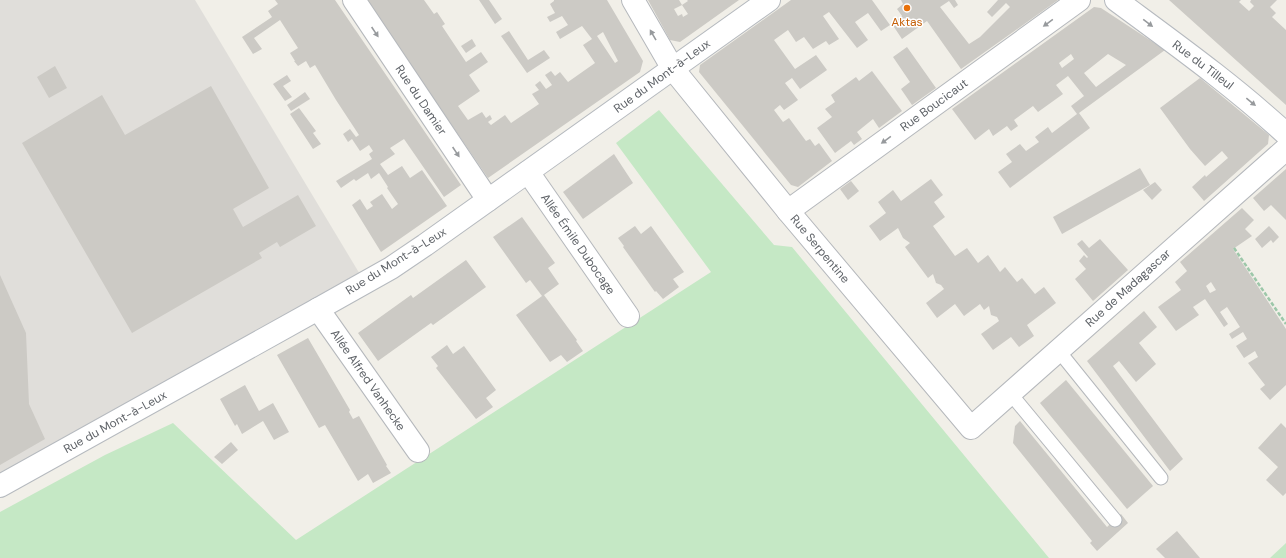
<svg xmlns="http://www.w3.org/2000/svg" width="1286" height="558" viewBox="0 0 1286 558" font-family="'DM Sans',sans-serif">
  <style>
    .industrial { fill: #e0deda }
    .green { fill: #c5e8c5 }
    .building { fill: #cccac5; fill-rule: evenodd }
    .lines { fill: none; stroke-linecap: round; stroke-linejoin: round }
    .lane-casing { stroke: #b5b8bc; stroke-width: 15 }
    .street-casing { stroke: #b5b8bc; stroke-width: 24 }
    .secondary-casing { stroke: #b6babf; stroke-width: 24 }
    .path { stroke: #9cc7a9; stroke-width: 2.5; stroke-dasharray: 4 2; stroke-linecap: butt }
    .lane { stroke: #fff; stroke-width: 13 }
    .street { stroke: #fff; stroke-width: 22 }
    .secondary { stroke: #fff; stroke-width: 22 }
    .oneway { fill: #979a9d }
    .food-dot { fill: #e8710a; stroke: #fff; stroke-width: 1.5 }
    .labels { text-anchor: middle; stroke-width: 3; stroke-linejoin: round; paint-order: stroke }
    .food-label { font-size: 12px; fill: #c56008; stroke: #fff }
    .street-label { font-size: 12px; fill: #5f6368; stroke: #fff }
  </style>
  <rect width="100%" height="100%" fill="#f1efe8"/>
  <path class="industrial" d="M0 0H195L361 276 0 487Z"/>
  <g class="green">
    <path d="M659 110 774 245 792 247 1049 558H0V512L105 455 173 423 296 540 711 272 616 143Z"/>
    <path d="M1286 543V558H1270Z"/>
  </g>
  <g class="building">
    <path d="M275 0H335L461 185 444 197 404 139 390 148 395 154 380 164 388 175 402 166 410 178 422 170 447 206 381 252 352 205 360 199 367 210 373 206 370 202 382 194 392 209 398 204 387 188 388 187 379 173 371 179 368 173 356 181 354 179 341 188 336 181 372 159 369 154 373 151 369 145 360 151 352 139 348 142 343 134 350 129 356 137 359 135 336 100 315 65 310 68 306 61 298 66 294 61H295L290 53 298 48 280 20 254 38 262 49 253 54 242 37 272 17 268 11 278 4Z"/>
    <path d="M366 0H424L434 14 437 12 445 24 442 26 466 62 481 52 488 62 469 75 480 91 458 106 468 120 482 112 486 118 490 115 492 119 488 122 491 125 505 115 511 123 539 104 532 94 539 90 535 85 540 81 546 89 552 85 545 75 551 71 555 76 560 72 568 82 595 63 583 45 592 39 582 26 560 39 556 32 568 25 562 16 550 22 547 17 555 13 550 4 554 1V0H607L643 61 640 72 488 178ZM603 32 618 61 615 63 597 36Z"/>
    <path d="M479 0H489L502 19 495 24Z"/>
    <path d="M648 0H679L682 5 674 9 678 16 682 14 683 17 688 14 682 5 688 1 687 0H739L680 42 670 40Z"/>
    <path d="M791 0H872L890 25 881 31 868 13 855 22 868 40 857 48 829 12 823 16 839 39 829 45 826 41 813 49 804 37 796 42 788 30 774 40 795 69 816 55 827 70 800 89 792 78 785 83 798 100 784 110 780 105 774 110 783 122 789 118 806 141 810 139 815 146 819 143 832 161 798 187 791 185 699 72 700 65Z"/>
    <path d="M901 0H955L958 5 954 8 949 1 940 7 969 44 980 37 1010 7 1006 3 992 17 987 12 998 0H1058L961 69 927 21 902 39 892 24 902 16 897 9 903 4Z"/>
    <path d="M1169 0H1241L1239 2 1249 11 1254 6 1250 2 1251 0H1277L1270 7 1276 13 1272 17 1286 30V105Z"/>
    <path d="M1094 7 1101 8 1165 50 1079 113 1090 128 1010 188 998 172 1012 162 1006 154 1020 144 1026 151 1039 142 1035 137 1048 127 1052 133 1077 114 1071 106 1084 96 1068 76 1056 85 1063 94 1038 112 1033 106 1014 120 1018 126 1011 131 1007 126 993 136 989 129 975 140 952 109ZM1071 54 1074 59 1062 68 1059 63ZM1108 54 1126 65 1096 87 1084 73Z"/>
    <path d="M509 31 528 60 544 50 550 58 527 73 501 36Z"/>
    <path d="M472 39 476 46 466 53 461 46Z"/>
    <path d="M907 47 936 88 912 105 901 89 910 82 893 57Z"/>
    <path d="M55 66 67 88 49 98 37 77Z"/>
    <path d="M872 71 902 111 879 128 873 119 857 132 862 139 854 145 851 141 835 153 817 128 832 117 825 109 835 102 831 95 856 77 859 81Z"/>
    <path d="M287 75 291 81 283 86 292 97 285 101 273 84Z"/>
    <path d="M1200 78 1269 135 1268 144 1204 201 1192 187 1205 175 1206 177 1228 158 1222 151 1205 166 1190 149 1160 108Z"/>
    <path d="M211 86 269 188 233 209 243 227 298 195 316 226 280 247 277 242 259 253 262 258 132 333 22 143 102 95 125 135Z"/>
    <path d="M305 92 310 99 291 111 287 105Z"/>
    <path d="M299 108 316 131 313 133 321 144 313 149 290 114Z"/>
    <path d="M614 154 633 183 583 219 563 192Z"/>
    <path d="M1140 168 1150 185 1062 234 1053 217Z"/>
    <path d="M1286 169V220L1271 205 1264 211 1253 198Z"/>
    <path d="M931 179 943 195 934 202 945 217 933 226 955 256 967 248 978 263 988 255 1000 272 1005 267 1017 282 1022 278 1035 294 1044 287 1056 303 1027 325 1034 336 1019 347 1011 337 993 350 981 334 999 321 997 317 991 315 989 306 984 310 980 304 964 316 955 304 937 318 926 303 944 289 941 285 936 283 933 274 928 278 905 247 910 243 903 238 898 228 880 241 869 226 886 213 878 202 893 190 901 201Z"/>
    <path d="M851 181 859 191 848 200 840 189Z"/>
    <path d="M1155 182 1162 190 1152 200 1143 190Z"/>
    <path d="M1242 208 1254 220 1245 229 1252 236 1233 249 1286 329V385L1270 400 1260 389 1265 385 1248 363 1258 357 1255 351 1244 358 1236 346 1247 339 1243 332 1232 339 1229 334 1240 327 1227 307 1220 312 1228 324 1224 327 1205 299 1193 307 1199 315 1176 331 1158 307 1181 290 1175 282 1187 271 1180 262ZM1211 282 1216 290 1210 293 1206 286Z"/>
    <path d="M522 217 555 263 548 268 559 284 544 295 577 340 576 341 583 351 567 362 561 355 550 362 516 315 542 296 530 280 526 283 493 237Z"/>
    <path d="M635 226 641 234 651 226 684 272 673 279 679 287 663 299 656 291 655 292 623 247 624 246 618 238Z"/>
    <path d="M1269 226 1279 237 1273 243 1271 240 1262 248 1255 239Z"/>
    <path d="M1100 239 1128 270 1093 301 1075 279 1086 269 1079 261 1084 255 1087 258 1088 257 1077 244 1082 240 1089 248Z"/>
    <path d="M466 260 486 287 433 325 431 323 378 361 358 333 411 295 413 298Z"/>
    <path d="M0 275 26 333 29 404 45 439 0 465Z"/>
    <path d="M1144 311 1157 327 1139 343 1156 364 1136 382 1119 361 1113 366 1183 459 1170 471 1087 361Z"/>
    <path d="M308 338 350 410 349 412 353 419 359 416 387 465 386 466 391 473 373 483 368 474 358 481 325 425 319 428 277 355Z"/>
    <path d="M447 345 453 354 464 346 496 390 486 398 493 407 476 419 436 368 438 366 431 357Z"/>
    <path d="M1066 380 1153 486 1127 509 1040 403Z"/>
    <path d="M245 385 259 411 273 403 289 432 274 440 263 421 242 434 237 424 235 426 220 399Z"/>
    <path d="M1020 421 1107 527 1121 514 1128 523 1097 551 1090 543 1092 541 1013 443 1015 426Z"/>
    <path d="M1281 423 1286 428V493L1283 496 1266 480 1278 467 1258 448Z"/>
    <path d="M231 442 238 450 222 464 214 457Z"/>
    <path d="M1177 531 1200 558H1165L1156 549Z"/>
  </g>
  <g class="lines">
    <g class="lane-casing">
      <g id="lane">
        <path d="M1058 350 1161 478"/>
        <path d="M1010 393 1115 520"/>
      </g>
    </g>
    <g class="street-casing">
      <g id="street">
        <path d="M354 0 488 200"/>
        <path d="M633 0 673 69 788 211 971 428 1286 149"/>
        <path d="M528 172 628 316"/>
        <path d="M788 211 1079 0"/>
        <path d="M318 309 418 451"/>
      </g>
    </g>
    <g class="secondary-casing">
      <g id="secondary">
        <path d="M1116 0C1174 43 1233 85 1286 134"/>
        <path d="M0 486 318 309 391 268 425 245 769 0"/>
      </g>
    </g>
    <path class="path" d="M1234 248 1286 324"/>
    <use href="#lane" class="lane"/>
    <use href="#street" class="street"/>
    <use href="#secondary" class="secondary"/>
  </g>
  <defs><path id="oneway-solid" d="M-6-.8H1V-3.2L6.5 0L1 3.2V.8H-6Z"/></defs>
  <g class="oneway">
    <use href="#oneway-solid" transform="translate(1048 23) rotate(144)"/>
    <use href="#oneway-solid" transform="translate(1148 23) rotate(37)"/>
    <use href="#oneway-solid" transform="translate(375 32) rotate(56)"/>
    <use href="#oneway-solid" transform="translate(653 35) rotate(-120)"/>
    <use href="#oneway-solid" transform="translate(1251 102) rotate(39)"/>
    <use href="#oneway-solid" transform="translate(886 140) rotate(144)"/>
    <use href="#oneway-solid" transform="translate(456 152) rotate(56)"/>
  </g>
  <circle class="food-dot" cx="907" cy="8" r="4"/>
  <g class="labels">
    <g class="food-label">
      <text x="907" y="26">Aktas</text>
    </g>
    <g class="street-label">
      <text transform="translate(1203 65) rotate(37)" y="4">Rue du Tilleul</text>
      <text transform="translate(662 76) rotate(-36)" y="4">Rue du Mont-à-Leux</text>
      <text transform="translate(421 100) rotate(56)" y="4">Rue du Damier</text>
      <text transform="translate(934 105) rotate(-36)" y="4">Rue Boucicaut</text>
      <text transform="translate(578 244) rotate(55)" y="4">Allée Émile Dubocage</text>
      <text transform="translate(820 249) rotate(50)" y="4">Rue Serpentine</text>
      <text transform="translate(396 261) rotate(-32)" y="4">Rue du Mont-à-Leux</text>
      <text transform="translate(1128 288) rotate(-42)" y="4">Rue de Madagascar</text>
      <text transform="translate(368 380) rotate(55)" y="4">Allée Alfred Vanhecke</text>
      <text transform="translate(115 422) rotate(-29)" y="4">Rue du Mont-à-Leux</text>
    </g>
  </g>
</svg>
